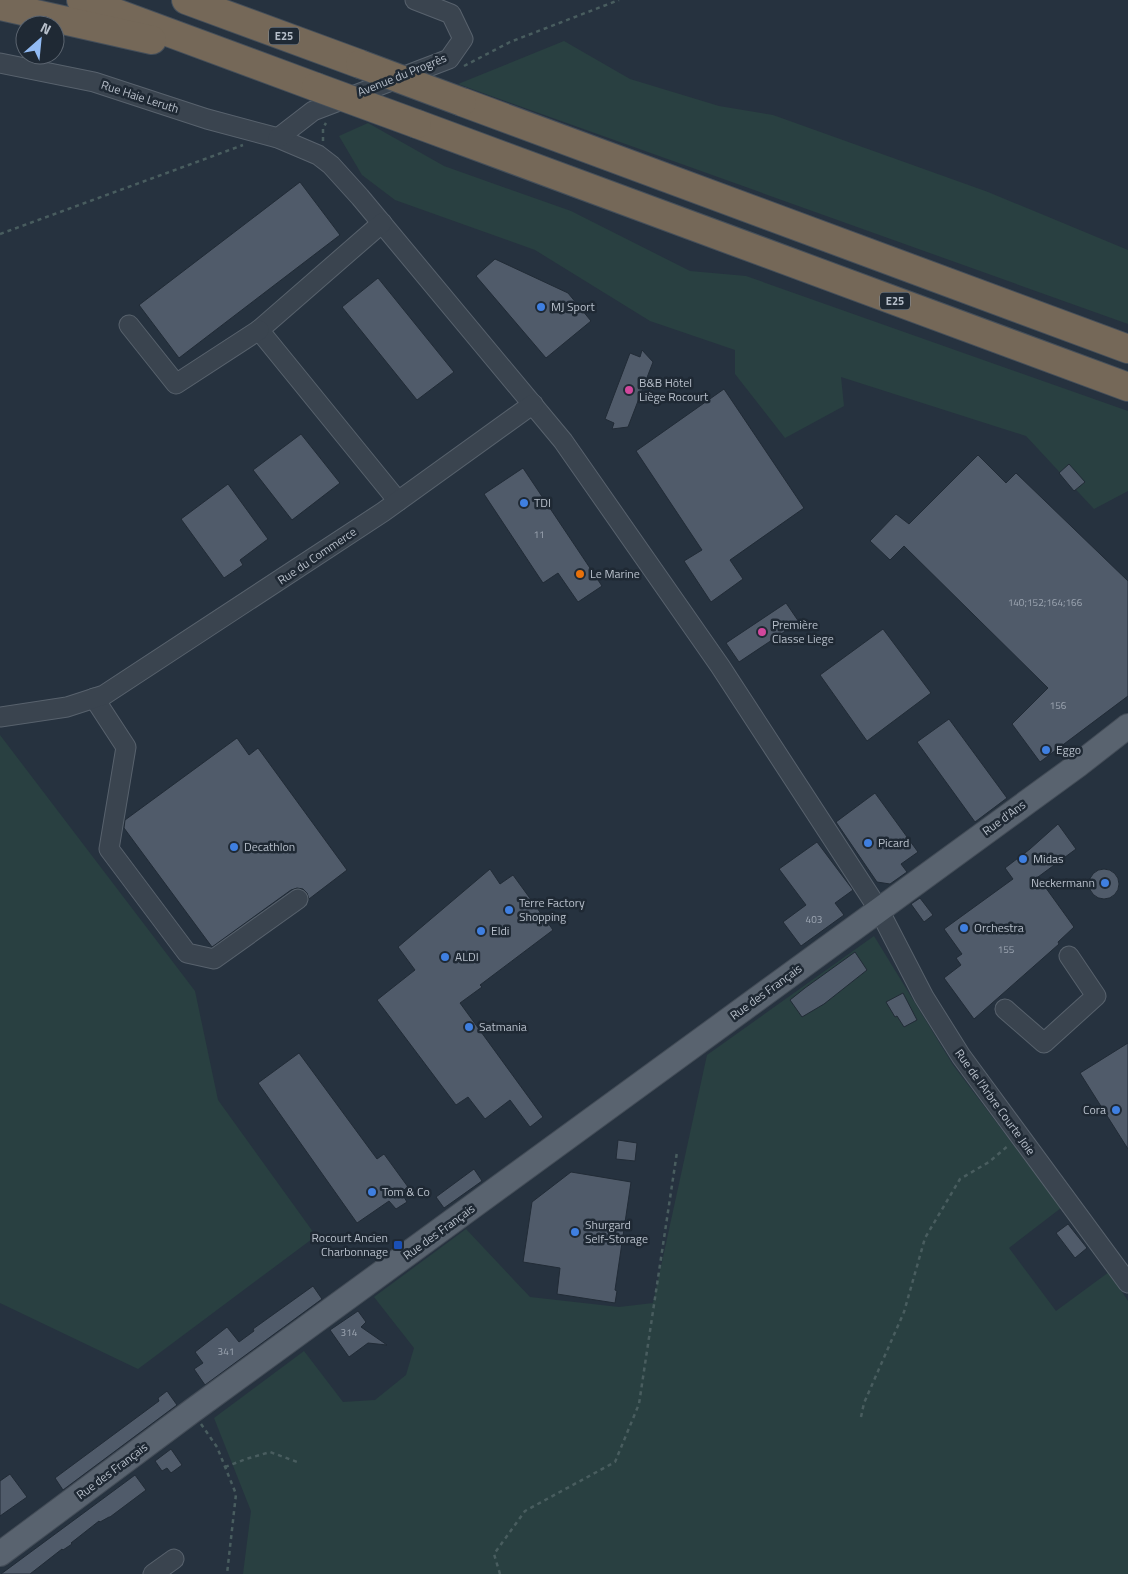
<svg xmlns="http://www.w3.org/2000/svg" width="1128" height="1574" viewBox="0 0 1128 1574" font-family="'Titillium Web',sans-serif">
  <style>
    .green { fill: #294041 }
    .building { fill: #505b6a; stroke: #212b36 }
    .lines { fill: none; stroke-linecap: round; stroke-linejoin: round }
    .minor-casing { stroke: #58626d; stroke-width: 21 }
    .major-casing { stroke: #444d58; stroke-width: 26 }
    .highway-casing { stroke: #454f5a; stroke-width: 30 }
    .path { stroke: #495d5f; stroke-width: 2.5; stroke-dasharray: 4 4; stroke-linecap: butt }
    .minor { stroke: #3a444f; stroke-width: 19 }
    .major { stroke: #59636f; stroke-width: 24 }
    .highway { stroke: #756858; stroke-width: 28 }
    .highway-bridge-casing { stroke: #454f5a; stroke-width: 30; stroke-linecap: butt }
    .highway-bridge { stroke: #756858; stroke-width: 28 }
    .shop-dot { fill: #3f7fe0; stroke: #1f2934; stroke-width: 2 }
    .hotel-dot { fill: #d1479c; stroke: #1f2934; stroke-width: 2 }
    .food-dot { fill: #e8710a; stroke: #1f2934; stroke-width: 2 }
    .transit-dot { fill: #1a4fb4; stroke: #1f2934; stroke-width: 2 }
    .labels { text-anchor: middle; stroke-width: 5; stroke-linejoin: round; paint-order: stroke }
    .number-label { font-size: 10px; fill: #9da6b2 }
    .shield { fill: #1f2934; stroke: #89929d; stroke-width: 1 }
    .shield-label { font-size: 11px; font-weight: bold; fill: #b7bfca }
    .street-label { font-size: 12px; fill: #b7bfca; stroke: #1f2934 }
    .poi-label { font-size: 12px; fill: #b7bfca; stroke: #1f2934; text-anchor: start }
  </style>
  <rect width="100%" height="100%" fill="#26323f"/>
  <g class="green">
    <path d="M564 41 630 79 719 106 773 115 988 192 1128 250V324L458 84Z"/>
    <path d="M368 123 444 166 571 211 690 271 746 276 1128 411V491L1094 509 1026 436 841 377 844 406 785 438 735 374V350L650 321 535 250 395 200 362 175 339 136Z"/>
    <path d="M0 735 195 991 218 1100 316 1236 138 1369 0 1303Z"/>
    <path d="M874 936 953 1065 1061 1208 1009 1248 1056 1311 1109 1272 1128 1301V1574H243L251 1511 214 1418 304 1351 343 1402 375 1400 406 1375 414 1348 374 1297 466 1229 530 1297 619 1307 653 1303 707 1055Z"/>
  </g>
  <g class="building">
    <path d="M300 182 340 235 179 358 139 305Z"/>
    <path d="M495 259 568 293 591 321 546 358 476 276Z"/>
    <path d="M378 278 454 372 417 400 342 307Z"/>
    <path d="M642 350 653 362 628 427 612 429 614 423 605 419 630 353 640 357Z"/>
    <path d="M724 389 804 508 730 560 743 579 711 602 684 561 702 550 636 451Z"/>
    <path d="M301 434 340 483 292 520 253 470Z"/>
    <path d="M978 455 1006 483 1016 473 1128 581V696L1040 762 1012 724 1048 688 904 546 890 560 870 541 896 514 909 524Z"/>
    <path d="M1069 464 1085 482 1074 491 1059 473Z"/>
    <path d="M523 468 602 586 578 602 558 573 543 583 484 494Z"/>
    <path d="M228 484 268 539 240 560 243 565 224 578 181 519Z"/>
    <path d="M786 603 799 622 739 662 726 643Z"/>
    <path d="M883 629 931 693 867 741 820 675Z"/>
    <path d="M949 719 1007 798 975 822 917 742Z"/>
    <path d="M237 738 249 755 258 748 347 870 309 899 307 893 303 889 297 888 291 890 212 947 124 828 125 820Z"/>
    <path d="M875 793 918 852 901 864 907 872 890 884 877 882 836 822Z"/>
    <path d="M1058 824 1076 849 1038 877 1074 927 1058 942 1059 944 974 1019 944 978 961 965 956 958 962 954 944 929 1013 879 1005 868 1030 849Z"/>
    <path d="M817 842 853 890 835 903 844 915 801 946 783 922 806 905 779 869Z"/>
    <circle cx="1104" cy="884" r="15"/>
    <path d="M490 869 500 884 513 875 553 930 480 985 482 987 460 1003 543 1117 530 1127 510 1100 485 1119 468 1097 456 1105 377 1000 415 970 398 947Z"/>
    <path d="M920 898 933 915 924 922 911 904Z"/>
    <path d="M855 952 867 970 824 1004 802 1017 790 1000 805 988Z"/>
    <path d="M903 993 917 1020 904 1027 897 1016 895 1017 886 1002Z"/>
    <path d="M1128 1043V1149L1080 1073Z"/>
    <path d="M299 1053 377 1159 384 1154 408 1187 401 1192 407 1202 396 1209 389 1201 357 1223 258 1083Z"/>
    <path d="M618 1140 637 1143 635 1161 616 1159Z"/>
    <path d="M474 1169 482 1181 444 1208 436 1197Z"/>
    <path d="M571 1172 631 1182 615 1290 617 1291 615 1303 557 1294 560 1268 523 1262 532 1202Z"/>
    <path d="M1068 1224 1087 1248 1075 1258 1056 1233Z"/>
    <path d="M313 1286 322 1299 205 1385 194 1369 203 1363 195 1352 227 1327 239 1342 254 1331 253 1329Z"/>
    <path d="M358 1311 366 1322 361 1327 387 1345 368 1343 349 1357 330 1330Z"/>
    <path d="M167 1391 177 1405 63 1490 55 1478 159 1401 158 1398Z"/>
    <path d="M171 1449 182 1465 171 1473 167 1468 162 1471 155 1461Z"/>
    <path d="M10 1474 27 1497 0 1516V1481Z"/>
    <path d="M135 1475 146 1490 110 1517H109L100 1522 99 1521 71 1543 72 1544 63 1550 62 1549 30 1574H1Z"/>
  </g>
  <g class="lines">
    <g class="minor-casing">
      <g id="minor">
        <path d="M0 63 94 82 207 119 278 138 318 155 331 165 360 197 563 441 720 666 879 910 924 997 961 1056 1128 1283"/>
        <path d="M278 138 313 111 449 59 463 39 451 14 415 0"/>
        <path d="M382 223 259 330 398 501"/>
        <path d="M129 325 176 384 259 330"/>
        <path d="M94 698 126 747 109 849 187 953 214 959 298 899"/>
        <path d="M0 717 67 707 104 695 383 512 533 404"/>
        <path d="M1005 1009 1044 1043 1096 996 1069 956"/>
        <path d="M153 1574 174 1559"/>
      </g>
    </g>
    <g class="major-casing">
      <path id="major" d="M0 1554 192 1411 1078 765 1128 726"/>
    </g>
    <g class="highway-casing">
      <g id="highway">
        <path d="M81 0 316 87"/>
        <path d="M186 0 360 64"/>
        <path d="M0 6 152 40"/>
        <path d="M462 102 1128 349"/>
        <path d="M417 124 1128 387"/>
      </g>
    </g>
    <g class="path">
      <path d="M464 66 510 42 619 0"/>
      <path d="M323 141V128L326 123"/>
      <path d="M0 234 243 145"/>
      <path d="M861 1417 864 1403 904 1312 925 1238 960 1179 989 1162 1009 1145"/>
      <path d="M201 1424 217 1447 236 1494 227 1574"/>
      <path d="M225 1467 246 1459 270 1452 300 1463"/>
      <path d="M500 1574 494 1554 525 1511 615 1462 639 1404 677 1152"/>
    </g>
    <use href="#minor" class="minor"/>
    <use href="#major" class="major"/>
    <use href="#highway" class="highway"/>
    <g class="highway-bridge-casing">
      <g id="highway-bridge">
        <path d="M360 64 462 102"/>
        <path d="M316 87 417 124"/>
      </g>
    </g>
    <use href="#highway-bridge" class="highway-bridge"/>
  </g>
  <g class="shop-dot">
    <circle cx="541" cy="307" r="5"/>
    <circle cx="524" cy="503" r="5"/>
    <circle cx="1046" cy="750" r="5"/>
    <circle cx="868" cy="843" r="5"/>
    <circle cx="234" cy="847" r="5"/>
    <circle cx="1023" cy="859" r="5"/>
    <circle cx="1105" cy="883" r="5"/>
    <circle cx="509" cy="910" r="5"/>
    <circle cx="964" cy="928" r="5"/>
    <circle cx="481" cy="931" r="5"/>
    <circle cx="445" cy="957" r="5"/>
    <circle cx="469" cy="1027" r="5"/>
    <circle cx="1116" cy="1110" r="5"/>
    <circle cx="372" cy="1192" r="5"/>
    <circle cx="575" cy="1232" r="5"/>
  </g>
  <g class="hotel-dot">
    <circle cx="629" cy="390" r="5"/>
    <circle cx="762" cy="632" r="5"/>
  </g>
  <circle class="food-dot" cx="580" cy="574" r="5"/>
  <rect class="transit-dot" x="393" y="1240" width="10" height="10" rx="2.5"/>
  <g class="labels">
    <g class="number-label">
      <text x="539" y="538">11</text>
      <text x="1045" y="606">140;152;164;166</text>
      <text x="1058" y="709">156</text>
      <text x="814" y="923">403</text>
      <text x="1006" y="953">155</text>
      <text x="349" y="1336">314</text>
      <text x="226" y="1355">341</text>
    </g>
    <g class="shield">
      <rect x="269" y="27.5" width="30" height="17" rx="4"/>
      <rect x="880" y="292.5" width="30" height="17" rx="4"/>
    </g>
    <g class="shield-label">
      <text x="284" y="40">E25</text>
      <text x="895" y="305">E25</text>
    </g>
    <g class="street-label">
      <text transform="translate(402 75) rotate(-22)" y="4">Avenue du Progrès</text>
      <text transform="translate(140 97) rotate(18)" y="4">Rue Haie Leruth</text>
      <text transform="translate(317 556) rotate(-34)" y="4">Rue du Commerce</text>
      <text transform="translate(1004 818) rotate(-36)" y="4">Rue d'Ans</text>
      <text transform="translate(766 992) rotate(-36)" y="4">Rue des Français</text>
      <text transform="translate(995 1102) rotate(54)" y="4">Rue de l'Arbre Courte Joie</text>
      <text transform="translate(439 1232) rotate(-36)" y="4">Rue des Français</text>
      <text transform="translate(112 1471) rotate(-37)" y="4">Rue des Français</text>
    </g>
    <g class="poi-label">
      <text x="551" y="311">MJ Sport</text>
      <text x="639" y="387">B&amp;B Hôtel<tspan x="639" dy="14">Liège Rocourt</tspan></text>
      <text x="534" y="507">TDI</text>
      <text x="590" y="578">Le Marine</text>
      <text x="772" y="629">Première<tspan x="772" dy="14">Classe Liege</tspan></text>
      <text x="1056" y="754">Eggo</text>
      <text x="878" y="847">Picard</text>
      <text x="244" y="851">Decathlon</text>
      <text x="1033" y="863">Midas</text>
      <text x="1095" y="887" text-anchor="end">Neckermann</text>
      <text x="519" y="907">Terre Factory<tspan x="519" dy="14">Shopping</tspan></text>
      <text x="974" y="932">Orchestra</text>
      <text x="491" y="935">Eldi</text>
      <text x="455" y="961">ALDI</text>
      <text x="479" y="1031">Satmania</text>
      <text x="1106" y="1114" text-anchor="end">Cora</text>
      <text x="382" y="1196">Tom &amp; Co</text>
      <text x="585" y="1229">Shurgard<tspan x="585" dy="14">Self-Storage</tspan></text>
      <text x="388" y="1242" text-anchor="end">Rocourt Ancien<tspan x="388" dy="14">Charbonnage</tspan></text>
    </g>
  </g>
  <g transform="translate(40 40) rotate(27)"><circle r="24" fill="#1f2934" stroke="#5c6570"/>
  <path d="M0-4L9 19L0 12L-9 19Z" fill="#92bbf4"/>
  <text y="-8" font-size="14" font-weight="bold" text-anchor="middle" fill="#b7bfca">N</text>
  </g>
</svg>
